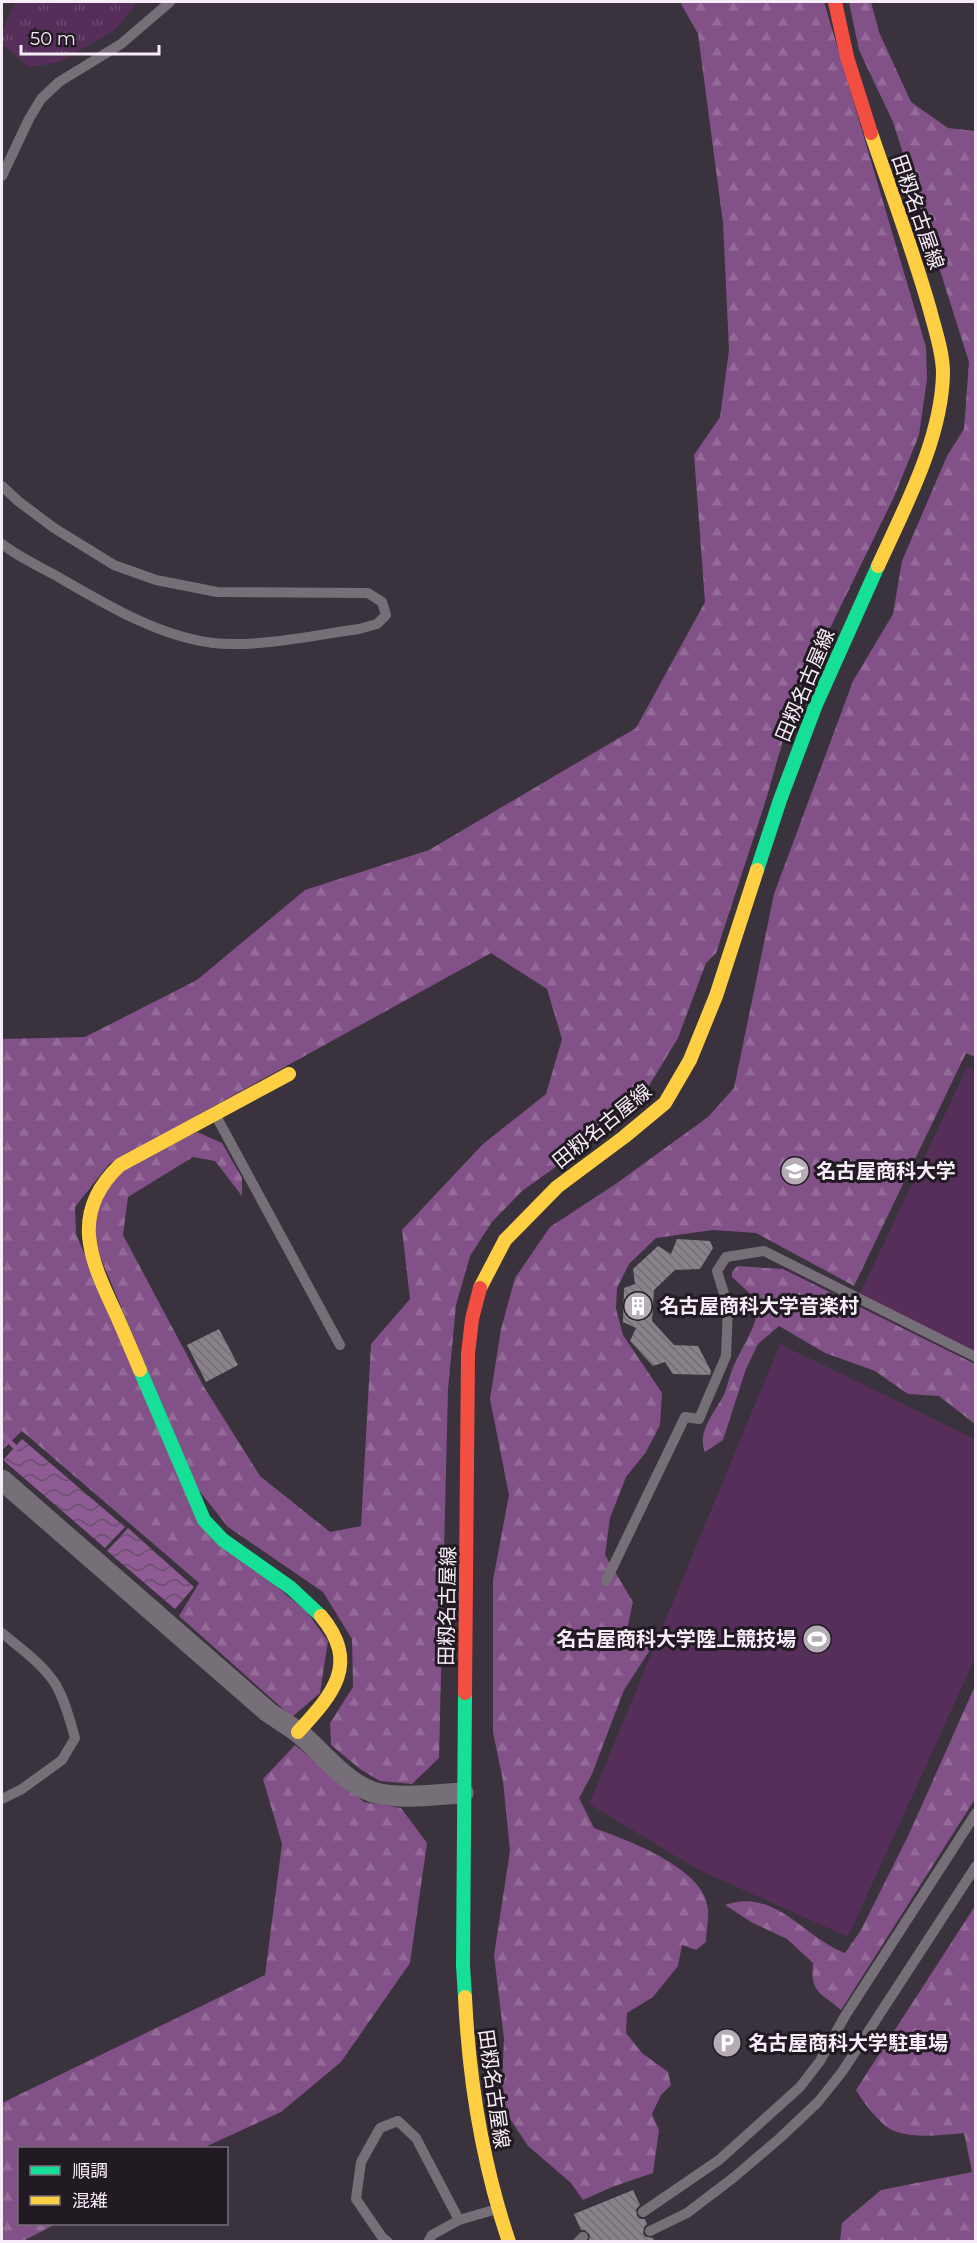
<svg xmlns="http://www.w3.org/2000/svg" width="977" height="2243" viewBox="0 0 977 2243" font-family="Montserrat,'Noto Sans JP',sans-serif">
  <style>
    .grass { fill: url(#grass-tufts) }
    .forest { fill: url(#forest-firs) }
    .garden { fill: #552f59 }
    .water { fill: url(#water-waves) }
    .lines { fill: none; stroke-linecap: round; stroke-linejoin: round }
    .stream { stroke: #8e5b94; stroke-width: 5 }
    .building { fill: url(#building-back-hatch) }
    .lane { stroke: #766f77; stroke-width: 10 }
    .street { stroke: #766f77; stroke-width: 21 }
    .fast { stroke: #16e098; stroke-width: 14 }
    .slow { stroke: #ffcf43; stroke-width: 14 }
    .jam { stroke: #f24e42; stroke-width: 14 }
    .labels { text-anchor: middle; stroke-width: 6; stroke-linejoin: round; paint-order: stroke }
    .street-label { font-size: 20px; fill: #f7edf8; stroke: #211a22 }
    .poi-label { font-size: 20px; font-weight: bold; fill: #f7edf8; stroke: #211a22; text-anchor: start }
  </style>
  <defs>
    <pattern id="grass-tufts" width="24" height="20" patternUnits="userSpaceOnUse" patternTransform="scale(1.5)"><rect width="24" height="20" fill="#552f59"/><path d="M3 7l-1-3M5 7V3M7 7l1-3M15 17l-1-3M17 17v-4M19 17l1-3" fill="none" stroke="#6e4d72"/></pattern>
    <pattern id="forest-firs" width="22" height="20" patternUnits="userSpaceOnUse" patternTransform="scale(1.5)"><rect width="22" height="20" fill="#815187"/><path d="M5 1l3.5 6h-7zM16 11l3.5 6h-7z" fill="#946a99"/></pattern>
    <pattern id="water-waves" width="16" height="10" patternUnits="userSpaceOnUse" patternTransform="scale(1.5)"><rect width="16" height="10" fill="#8e5b94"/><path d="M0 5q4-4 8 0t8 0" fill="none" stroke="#69506b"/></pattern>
    <pattern id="building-back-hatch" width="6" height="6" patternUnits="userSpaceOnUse" patternTransform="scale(1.5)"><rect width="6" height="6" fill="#89828b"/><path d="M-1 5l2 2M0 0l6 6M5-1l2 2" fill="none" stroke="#736d74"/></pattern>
  </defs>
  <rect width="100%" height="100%" fill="#3a323c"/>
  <path class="grass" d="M15 2H138L115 30 59 62 29 67 2 44V32Z"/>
  <g class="forest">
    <path d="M680 2H824L926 347 927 379 919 435 894 497 794 702 765 803 716 953 706 963 678 1038 644 1094 613 1126 522 1191 492 1222 470 1256 456 1305 448 1389 439 1758 412 1784 380 1781 360 1769 331 1745 330 1723 353 1687 352 1639 323 1592 228 1527 197 1488 96 1247V1205L118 1172 197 1132 222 1143 242 1178V1196L215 1161 193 1157 128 1197 123 1235 204 1387 260 1476 330 1532 361 1526 371 1344 410 1299 402 1230 483 1144 546 1094 562 1039 547 989 491 953 109 1164 75 1207 76 1234 198 1521 307 1612 328 1641 320 1693 292 1717 179 1616 199 1583 22 1431 2 1450V1039L85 1037 197 980 305 890 429 850 636 728 705 602 694 455 720 417 729 350 723 223 698 34Z"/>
    <path d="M849 2H871L879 32 911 102 948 128 975 131V1057L966 1053 854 1286 756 1233 713 1230 656 1238 629 1264 617 1288 616 1309 623 1335 662 1393 660 1425 646 1452 626 1477 610 1518 605 1555 633 1602 628 1625 633 1643 648 1627 655 1630 652 1647 624 1690 592 1774 579 1798 594 1828C627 1840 705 1868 708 1909 709 1920 706 1932 706 1942L696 1950 682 1945 678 1966 653 1997 627 2013 626 2033 642 2053 668 2072 671 2085 661 2095 652 2114 659 2130 653 2173 612 2187 583 2200 571 2183 528 2146 501 2105 504 2039 494 1955 510 1851 503 1781 493 1732V1580L509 1495 490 1399 501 1329 515 1278 550 1227 617 1183 708 1117 734 1088 774 894 853 681 893 614 902 561 947 456 964 429 969 362 893 122 859 50Z"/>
    <path d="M737 1266 783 1269 975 1364V1424L939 1396 908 1394 875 1371 825 1353 779 1326 758 1344 746 1369 723 1440 705 1452C696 1430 717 1411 725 1392 728 1385 729 1377 732 1370 740 1349 760 1323 758 1301L732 1277V1272Z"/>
    <path d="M975 1686V1799L841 2010C820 1992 810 1993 813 1963L787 1939 751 1922 725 1905C775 1887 804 1938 845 1953L861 1930 909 1834Z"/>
    <path d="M295 1745 364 1802 401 1808 427 1843 410 1963 341 2062 281 2112 203 2148H20V2224H56L23 2241 2 2242V2103L265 1975 282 1844 263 1779Z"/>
    <path d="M975 1906V2241H840L842 2223 881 2190 972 2172 964 2133C941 2135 916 2139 894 2131 881 2126 863 2102 856 2090Z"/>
  </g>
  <g class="garden">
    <path d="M967 1067 975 1071V1351L859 1296Z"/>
    <path d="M780 1344 975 1439V1658L848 1937 697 1869 589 1804Z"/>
  </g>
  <g class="water">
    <path d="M22 1439 125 1527 105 1548 3 1460Z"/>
    <path d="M128 1528 194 1587 175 1609 107 1551Z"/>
  </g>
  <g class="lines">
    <path class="stream" d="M2 1434 16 1448"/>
  </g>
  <g class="building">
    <path d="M677 1239 710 1241 713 1248 700 1269 675 1270 654 1290 652 1321 674 1345 698 1346 711 1371 710 1375 673 1374 665 1362 653 1366 630 1341 636 1328 623 1322 624 1288 635 1284 633 1269 658 1246 671 1254Z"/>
    <path d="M219 1329 238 1365 206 1382 187 1345Z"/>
    <path d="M633 2190 640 2205 636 2209 637 2216 640 2219H645L647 2224 644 2227 643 2234 646 2237 653 2238 654 2241H589L590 2235 585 2230H581L574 2214Z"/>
  </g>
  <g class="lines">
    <g class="lane">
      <path d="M2 176 29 119 41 99 59 82 121 44 170 2"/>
      <path d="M2 486 18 501 54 528 114 565 156 580 217 592 368 593 382 602 386 615 377 624 359 629C316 635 255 648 213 643 156 636 102 602 53 574 36 565 17 556 2 544"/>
      <path d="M216 1116 340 1345"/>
      <path d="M606 1581 685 1417 699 1419 726 1356 728 1307 717 1271 726 1257 764 1251 976 1357"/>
      <path d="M2 1633C20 1648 43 1664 56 1685 65 1701 70 1720 75 1738L62 1760 22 1789 2 1799"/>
      <path d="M643 2212 719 2160 800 2087 820 2061 845 2016 976 1813"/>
      <path d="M650 2231 687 2213 733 2178 780 2138 818 2102 842 2072 976 1866"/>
      <path d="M388 2242 382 2237 356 2199 361 2162 380 2128 398 2121 416 2138 459 2220 497 2209"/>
      <path d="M428 2242 432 2235 459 2220"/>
      <path d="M578 2242 583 2237"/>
    </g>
    <path class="street" d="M2 1480 268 1712C278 1719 289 1725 299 1733 324 1753 347 1787 380 1794 406 1799 437 1794 463 1793"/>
    <g class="fast">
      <path d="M757 870 780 800 815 707 878 566"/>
      <path d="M140 1370 204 1520 223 1540 291 1588 321 1616"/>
      <path d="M465 1997 463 1966 465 1693"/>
    </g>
    <g class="slow">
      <path d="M871 133C891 192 913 250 930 310 935 330 943 352 943 373 942 438 905 507 878 566"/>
      <path d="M480 1288 505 1240 557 1187 624 1137 665 1103 690 1060 716 996 757 870"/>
      <path d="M140 1370C132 1351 124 1332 116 1314 90 1259 69 1213 120 1165L289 1074"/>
      <path d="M298 1732C332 1695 361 1664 321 1616"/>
      <path d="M465 1997C469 2081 482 2162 509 2242"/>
    </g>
    <g class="jam">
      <path d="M835 2 847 57 871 133"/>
      <path d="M465 1693 468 1354 472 1319 480 1288"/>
    </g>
  </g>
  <defs>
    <g id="university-disc" transform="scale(1.5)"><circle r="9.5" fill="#b5acb6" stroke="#211a22"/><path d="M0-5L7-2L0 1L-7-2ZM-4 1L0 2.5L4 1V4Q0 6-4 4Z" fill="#fff"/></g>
    <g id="building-disc" transform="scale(1.5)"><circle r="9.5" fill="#b5acb6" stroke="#211a22"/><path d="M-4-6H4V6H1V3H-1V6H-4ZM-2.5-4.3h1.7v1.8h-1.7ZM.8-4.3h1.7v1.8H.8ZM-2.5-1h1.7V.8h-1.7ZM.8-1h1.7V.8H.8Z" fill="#fff"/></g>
    <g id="stadium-disc" transform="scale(1.5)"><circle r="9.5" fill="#b5acb6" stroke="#211a22"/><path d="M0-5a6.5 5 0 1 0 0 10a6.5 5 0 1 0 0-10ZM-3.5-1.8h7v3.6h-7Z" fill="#fff"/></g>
    <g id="parking-disc" transform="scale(1.5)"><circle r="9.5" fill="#b5acb6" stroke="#211a22"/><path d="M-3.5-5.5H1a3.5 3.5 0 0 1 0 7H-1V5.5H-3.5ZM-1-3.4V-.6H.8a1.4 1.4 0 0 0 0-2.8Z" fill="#fff"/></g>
  </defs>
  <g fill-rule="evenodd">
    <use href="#university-disc" x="795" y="1171"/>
    <use href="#building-disc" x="638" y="1306"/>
    <use href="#stadium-disc" x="817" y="1639"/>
    <use href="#parking-disc" x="727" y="2043"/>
  </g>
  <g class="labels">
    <g class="street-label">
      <text transform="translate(918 212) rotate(71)" y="7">田籾名古屋線</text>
      <text transform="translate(805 685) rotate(-67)" y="7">田籾名古屋線</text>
      <text transform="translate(602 1126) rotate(-39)" y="7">田籾名古屋線</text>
      <text transform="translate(447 1606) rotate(-89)" y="7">田籾名古屋線</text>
      <text transform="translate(494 2089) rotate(82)" y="7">田籾名古屋線</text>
    </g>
    <g class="poi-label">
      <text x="816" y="1178">名古屋商科大学</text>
      <text x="659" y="1313">名古屋商科大学音楽村</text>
      <text x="796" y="1646" text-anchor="end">名古屋商科大学陸上競技場</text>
      <text x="748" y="2050">名古屋商科大学駐車場</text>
    </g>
  </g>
  <rect width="977" height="2243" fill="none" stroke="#f7edf8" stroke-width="6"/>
  <rect x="18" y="2147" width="210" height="78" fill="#211a22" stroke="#776e78" stroke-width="1.5"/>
  <rect x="30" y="2166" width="30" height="9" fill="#16e098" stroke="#776e78" stroke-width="1.5"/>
  <text x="72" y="2177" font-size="18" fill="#f7edf8">順調</text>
  <rect x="30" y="2196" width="30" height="9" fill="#ffcf43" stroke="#776e78" stroke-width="1.5"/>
  <text x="72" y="2207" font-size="18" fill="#f7edf8">混雑</text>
  <path d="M21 45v9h138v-9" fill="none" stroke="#f7edf8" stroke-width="3"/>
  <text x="30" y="45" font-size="18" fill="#f7edf8" stroke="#211a22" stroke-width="4.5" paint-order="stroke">50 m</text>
</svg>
